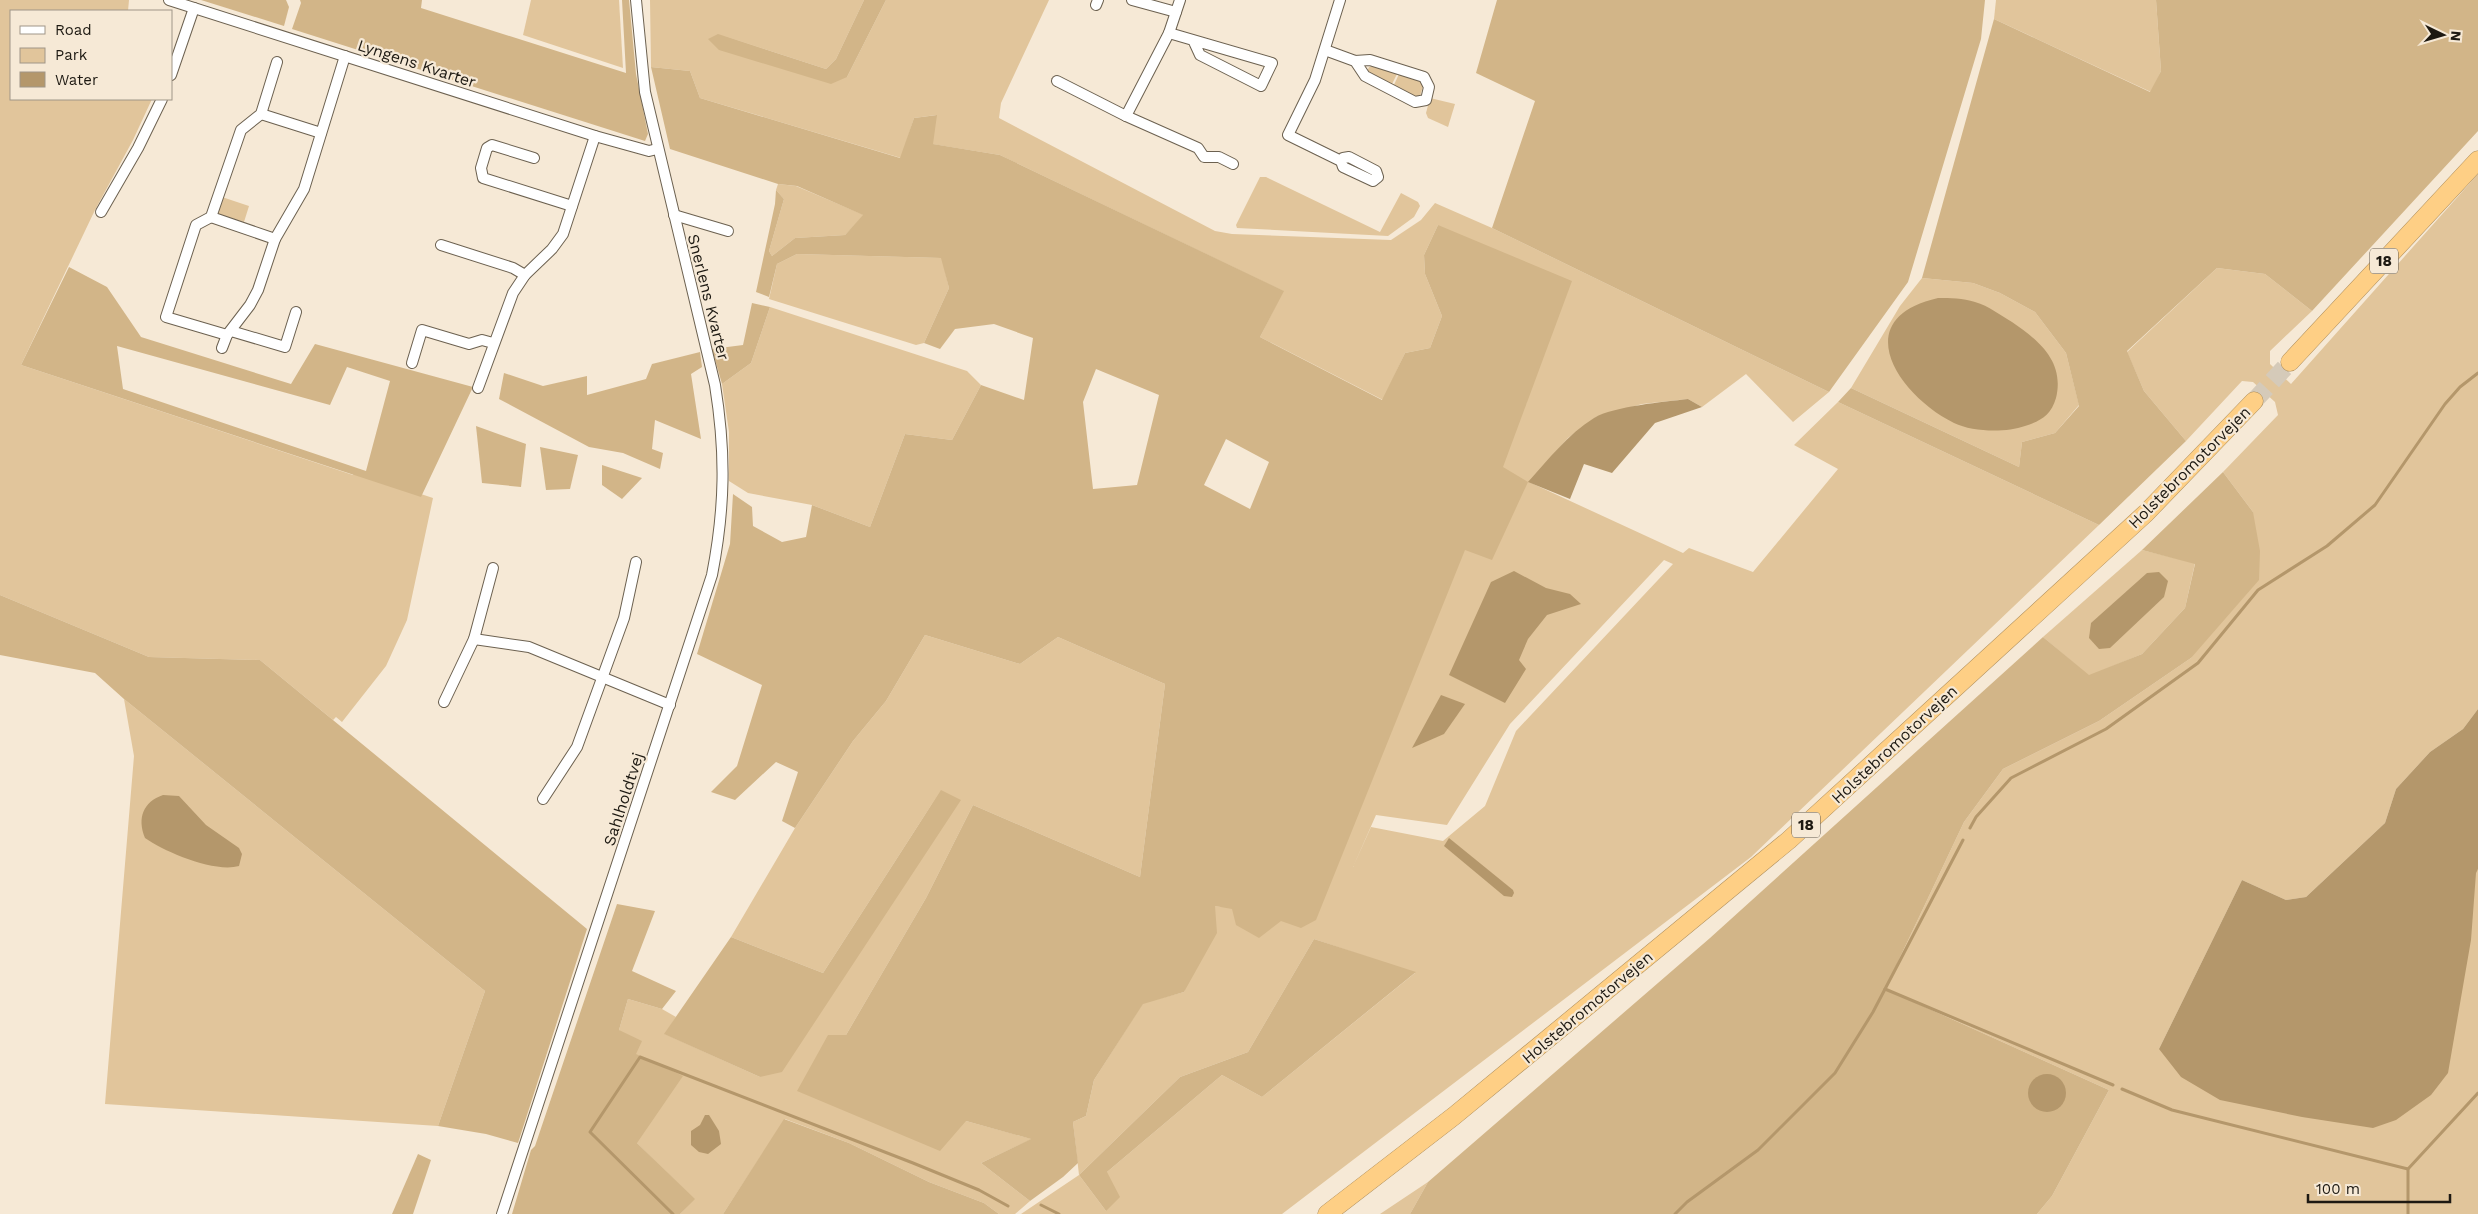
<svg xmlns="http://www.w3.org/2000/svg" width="2478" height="1214" viewBox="0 0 2478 1214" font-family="'Work Sans',sans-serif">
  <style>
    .green { fill: #e1c59b; fill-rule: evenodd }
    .forest { fill: #d2b588; fill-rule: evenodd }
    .water { fill: #b4976b }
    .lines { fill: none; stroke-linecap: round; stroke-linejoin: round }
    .stream { stroke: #b4976b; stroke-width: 3 }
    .highway-tunnel { stroke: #d5cab9; stroke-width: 18; stroke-dasharray: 18 9; stroke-linecap: butt }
    .street-casing { stroke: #6c6150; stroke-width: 12 }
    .highway-casing { stroke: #af8f5d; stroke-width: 19 }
    .street { stroke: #fff; stroke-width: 10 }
    .highway { stroke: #fecf85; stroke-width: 18 }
    .labels { text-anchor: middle; stroke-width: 4.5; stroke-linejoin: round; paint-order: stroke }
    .shield { fill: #f6e9d6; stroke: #5e574d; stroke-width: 1 }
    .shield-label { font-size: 15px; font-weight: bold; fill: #1d1912 }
    .street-label { font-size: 16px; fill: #1d1912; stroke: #f6e9d6 }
  </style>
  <rect width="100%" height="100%" fill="#f6e9d6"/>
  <g class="green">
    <path d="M0 0H129L128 11H11V99H152L133 140 95 210 21 365 353 475 354 472 433 498 407 620 386 666 342 722 336 717 333 720 260 660 149 657 0 595Z"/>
    <path d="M531 0H619L623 68 523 35Z"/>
    <path d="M650 0H864L836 59 826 69 718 34 847 77 886 0H1049L1001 103 999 118 1215 231 1232 234 1391 240 1421 220 1435 203 1492 228 1829 392 1793 422 1746 374 1702 407 1688 399 1642 404 1596 417 1568 438 1529 482 1683 553 1689 548 1753 572 1838 469 1794 445 1838 402 2099 525 1751 857 1282 1214H1021L1079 1175 1073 1122 1086 1116 1094 1080 1143 1003 1184 992 1215 906 1224 907 1527 402 1438 225 1424 255 1425 274 1442 316 1430 348 1405 353 1383 400 1260 337 1283 291 1000 155 932 144 936 115 914 118 901 158 700 98 690 71 651 67ZM1664 560 1673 564 1516 731 1485 806 1443 841 1371 827 1353 867 1376 815 1447 825 1510 724ZM1314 939 1415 973 1262 1097 1222 1075 1107 1172 1106 1211 1079 1175 1180 1077 1248 1052Z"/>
    <path d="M1996 0H2156L2161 71 2151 92 1994 19Z"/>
    <path d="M1373 66 1397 74 1391 86 1367 72 1369 67Z"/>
    <path d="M1399 74 1421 81 1423 86 1420 96 1415 98 1393 87Z"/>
    <path d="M1430 98 1455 104 1448 127 1428 118 1426 113Z"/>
    <path d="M2478 174V709L2463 729 2430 752 2396 789 2385 823 2306 897 2286 900 2242 880 2159 1049 2478 869V1214H2037L2052 1196 2109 1090 1885 989 1964 822 2003 769 2099 721 2191 658 2253 512 2223 472 2278 415 2275 402 2253 382 2242 381 2186 441 2144 391 2127 352 2217 268 2265 274 2312 311 2270 351V364L2291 384Z"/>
    <path d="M1260 177H1266L1380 232 1401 193 1418 202 1420 206 1414 217 1388 236 1237 228 1236 225Z"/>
    <path d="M778 184 796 186 864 215 845 235 795 238 772 256 769 251 784 199 776 190Z"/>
    <path d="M222 197 249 206 244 222 217 214Z"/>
    <path d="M797 254 942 258 949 288 924 343 916 345 769 299 777 264Z"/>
    <path d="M1922 278 1973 283 2000 293 2035 312 2066 353 2079 405 2055 433 2022 442 2019 467 1851 388 1900 306Z"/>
    <path d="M770 307 967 371 981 385 952 440 905 434 870 527 812 505 748 493 729 481V432L722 384 751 363Z"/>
    <path d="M2142 550 2195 563 2185 608 2142 654 2089 676 2043 637Z"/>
    <path d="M925 635 1020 664 1058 637 1165 684 1140 877 973 805 926 898 846 1035 828 1036 966 1121 1032 1139 981 1163 1030 1201 1015 1214H999L984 1203 929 1182 849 1143 785 1119 723 1214H680L694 1199 637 1143 636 1054 619 1030 628 999 662 1009 676 1017 665 1034 760 1077 941 790 823 973 731 937 795 828 853 741 886 701Z"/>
    <path d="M124 699 485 991 438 1126 105 1104 134 756Z"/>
    <path d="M1428 1182 1410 1214H1380Z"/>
  </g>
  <g class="forest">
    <path d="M201 0H286L289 7 284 26Z"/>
    <path d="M300 0H422L421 8 626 73 622 0H629L636 74 648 134 645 141 292 29 301 3Z"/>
    <path d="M864 0H886L847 77 831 84 719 50 708 39 718 34 826 69 836 59Z"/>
    <path d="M1497 0H1985L1981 39 1908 282 1829 392 1492 228 1535 101 1476 73Z"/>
    <path d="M2156 0H2478V131L2312 311 2265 274 2217 268 2127 351 2144 391 2186 441 2099 525 1838 402 1851 388 2019 467 2022 442 2055 433 2079 406 2066 353 2035 312 2000 293 1973 283 1922 278 1994 19 2150 92 2161 71Z"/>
    <path d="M651 67 690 71 700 98 900 158 914 118 937 115 933 144 1000 155 1284 291 1260 337 1382 400 1405 353 1430 348 1442 316 1425 274 1424 255 1438 225 1572 281 1503 467 1528 482 1492 560 1465 550 1316 920 1301 928 1281 921 1259 938 1236 925 1232 909 1215 906 1217 933 1184 992 1143 1004 1094 1080 1086 1116 1073 1122 1078 1163 1063 1177 1030 1201 981 1163 1031 1139 966 1121 940 1151 797 1091 828 1035H846L926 898 973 805 1140 877 1165 684 1058 637 1020 664 925 635 886 701 853 741 795 828 782 821 798 772 776 762 735 800 711 792 737 766 762 685 697 654 730 544 733 494 752 507 753 526 782 542 806 537 812 505 870 527 905 434 952 440 981 385 1024 400 1033 338 994 324 955 329 940 349 924 343 949 288 941 258 797 254 777 264 769 297 756 292 775 204 776 190 784 199 769 251 772 256 795 238 845 235 863 215 797 186 778 184 670 149ZM1096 369 1159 395 1137 485 1093 489 1083 402ZM1226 439 1269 462 1250 509 1204 485Z"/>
    <path d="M69 267 107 287 141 337 291 384 315 344 473 387 421 497 21 365ZM117 346 330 405 347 367 390 381 366 471 123 389Z"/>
    <path d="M752 303 770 307 751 363 722 384 712 349 743 345Z"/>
    <path d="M700 352 702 367 691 374 701 439 655 420 652 449 663 453 660 469 623 453 589 447 499 399 504 373 543 386 587 376V395L646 379 652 364Z"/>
    <path d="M476 426 526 444 521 487 482 483Z"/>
    <path d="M540 447 578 455 570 489 546 490Z"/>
    <path d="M602 465 642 478 622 499 602 485Z"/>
    <path d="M2223 472 2253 512 2260 551 2259 580 2191 658 2099 721 2003 769 1964 822 1885 989 2109 1090 2052 1196 2037 1214H1410L1428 1182 1710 938 2043 637 2089 675 2142 654 2185 608 2195 564 2142 550Z"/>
    <path d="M0 595 149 657 260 660 587 929 518 1143 486 1134 438 1126 485 991 124 699 95 673 0 655Z"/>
    <path d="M941 790 961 800 782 1072 760 1077 664 1034 731 937 823 973Z"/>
    <path d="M617 904 655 911 632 971 676 991 662 1009 628 999 619 1030 642 1041 636 1054 683 1076 637 1143 695 1199 680 1214H512L531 1150 535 1146Z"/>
    <path d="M1314 939 1416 972 1262 1097 1222 1075 1107 1172 1120 1197 1106 1211 1079 1175 1180 1077 1248 1052Z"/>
    <path d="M784 1119 849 1143 929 1182 984 1203 999 1214H723Z"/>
    <path d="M418 1154 431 1160 413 1214H392Z"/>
  </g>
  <g class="water">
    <path d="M1938 298C1950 298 1963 298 1975 302 1989 306 2000 315 2012 322 2038 340 2065 361 2056 398 2051 415 2041 421 2025 426 2005 433 1973 432 1954 423 1899 396 1846 319 1938 298Z"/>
    <path d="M1688 399 1702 407 1655 423 1612 473 1584 464 1570 499 1528 482C1549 459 1568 434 1594 418 1614 406 1664 402 1688 399Z"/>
    <path d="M1514 571 1546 588 1570 594 1581 604 1547 615 1528 639 1519 660 1526 669 1505 703 1449 675 1491 582Z"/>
    <path d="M2159 572 2168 581 2164 597 2110 648 2099 649 2089 638 2091 623 2147 573Z"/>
    <path d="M1441 695 1465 704 1444 734 1412 748Z"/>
    <path d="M2478 709V869L2476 873 2471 940 2448 1073 2431 1095 2396 1120 2373 1128 2302 1117 2220 1100 2181 1077 2159 1049 2242 880 2286 900 2306 897 2385 823 2396 789 2430 752 2463 729Z"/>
    <path d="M163 795 179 796 206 825 239 848 242 854 239 866C214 873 165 852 145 838 137 818 143 802 163 795Z"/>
    <path d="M1449 838 1513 890 1514 893 1512 897 1504 896 1444 846Z"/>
    <circle cx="2047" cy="1093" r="19"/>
    <path d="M705 1115H709L719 1131 721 1144 708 1154 699 1152 691 1145V1131L700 1125Z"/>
  </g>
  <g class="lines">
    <g class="stream">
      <path d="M1970 828 1976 817 2011 778 2106 729 2198 663 2258 590 2327 546 2375 505 2445 404 2460 387 2478 373"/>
      <path d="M1885 989 2113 1085"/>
      <path d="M2122 1089 2172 1110 2408 1169"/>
      <path d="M1041 1205 1059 1214"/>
      <path d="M673 1214 590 1132 640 1057 913 1163 979 1190 1008 1206"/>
      <path d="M1675 1214 1687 1202 1758 1150 1835 1073 1873 1012 1963 840"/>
      <path d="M2408 1214V1169L2478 1093"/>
    </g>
    <path class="highway-tunnel" d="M2254 401 2290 362"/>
    <g class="street-casing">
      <g id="street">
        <path d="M169 0 595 136 649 151 657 149"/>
        <path d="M1132 0 1176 12"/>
        <path d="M1180 0 1169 33 1126 116 1198 148 1204 157H1219L1233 164"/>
        <path d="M1340 0 1315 80 1288 135 1341 161 1343 167 1373 181 1378 177 1376 171 1349 157 1343 158 1341 161"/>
        <path d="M1096 5 1098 0"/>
        <path d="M1169 33 1272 63 1261 86 1200 55 1194 42"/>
        <path d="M1325 50 1355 61 1370 60 1424 77 1429 87 1426 100 1415 102 1365 76 1355 61"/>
        <path d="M171 75 194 8"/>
        <path d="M1057 81 1126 116"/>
        <path d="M261 114 321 133"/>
        <path d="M534 158 492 145 487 148 481 168 483 178 572 206"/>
        <path d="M101 212 138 148 162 99"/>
        <path d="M674 215 728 231"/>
        <path d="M211 217 275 239"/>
        <path d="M441 245 513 268 525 275"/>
        <path d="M231 331 285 347 296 312"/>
        <path d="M227 335 166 317 196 225 211 217 241 130 261 114 277 62"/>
        <path d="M222 348 227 335 250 305 258 290 275 239 304 189 345 56"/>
        <path d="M412 363 422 330 469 344 482 340 493 343"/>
        <path d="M478 388 513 293 525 275 552 249 563 234 595 136"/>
        <path d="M474 639 529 647 670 705"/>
        <path d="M444 702 474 639 493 568"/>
        <path d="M543 799 577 747 624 618 636 562"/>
        <path d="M502 1214 712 575C725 508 726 453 715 385L645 92 636 0"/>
      </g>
    </g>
    <g class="highway-casing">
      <g id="highway">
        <path d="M2290 362 2478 160"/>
        <path d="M1327 1214 1454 1116 1789 840 2146 513 2254 401"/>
      </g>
    </g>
    <use href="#street" class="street"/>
    <use href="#highway" class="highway"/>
  </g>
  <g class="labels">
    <g class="shield">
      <rect x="2370" y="248.5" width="28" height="25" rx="4"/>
      <rect x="1792" y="812.5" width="28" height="25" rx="4"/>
    </g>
    <g class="shield-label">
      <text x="2384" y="266">18</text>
      <text x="1806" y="830">18</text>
    </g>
    <g class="street-label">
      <text transform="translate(417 63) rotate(18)" y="6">Lyngens Kvarter</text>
      <text transform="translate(709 297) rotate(76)" y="6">Snerlens Kvarter</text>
      <text transform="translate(2189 467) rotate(-45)" y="6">Holstebromotorvejen</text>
      <text transform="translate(1894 744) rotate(-43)" y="6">Holstebromotorvejen</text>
      <text transform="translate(623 799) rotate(-72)" y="6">Sahlholdtvej</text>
      <text transform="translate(1587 1007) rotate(-40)" y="6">Holstebromotorvejen</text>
    </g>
  </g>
  <rect x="10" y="10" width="162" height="90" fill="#f6e9d6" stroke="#9f9688"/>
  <rect x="20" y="26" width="25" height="8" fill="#ffffff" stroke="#9f9688"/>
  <text x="55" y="35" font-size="15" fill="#1d1912">Road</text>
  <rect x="20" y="48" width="25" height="15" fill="#e1c59b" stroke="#9f9688"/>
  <text x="55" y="60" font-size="15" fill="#1d1912">Park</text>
  <rect x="20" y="72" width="25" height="15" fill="#b4976b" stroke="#9f9688"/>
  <text x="55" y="85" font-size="15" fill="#1d1912">Water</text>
  <g transform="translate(2443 35) rotate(95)" stroke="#f6e9d6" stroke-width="4" paint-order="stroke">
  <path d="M0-4L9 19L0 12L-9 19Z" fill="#1d1912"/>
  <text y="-8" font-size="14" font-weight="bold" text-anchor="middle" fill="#1d1912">N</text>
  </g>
  <path d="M2308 1194v8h142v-8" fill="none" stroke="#1d1912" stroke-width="2.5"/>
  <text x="2316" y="1194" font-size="15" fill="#1d1912" stroke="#f6e9d6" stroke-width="4" paint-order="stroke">100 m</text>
</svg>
